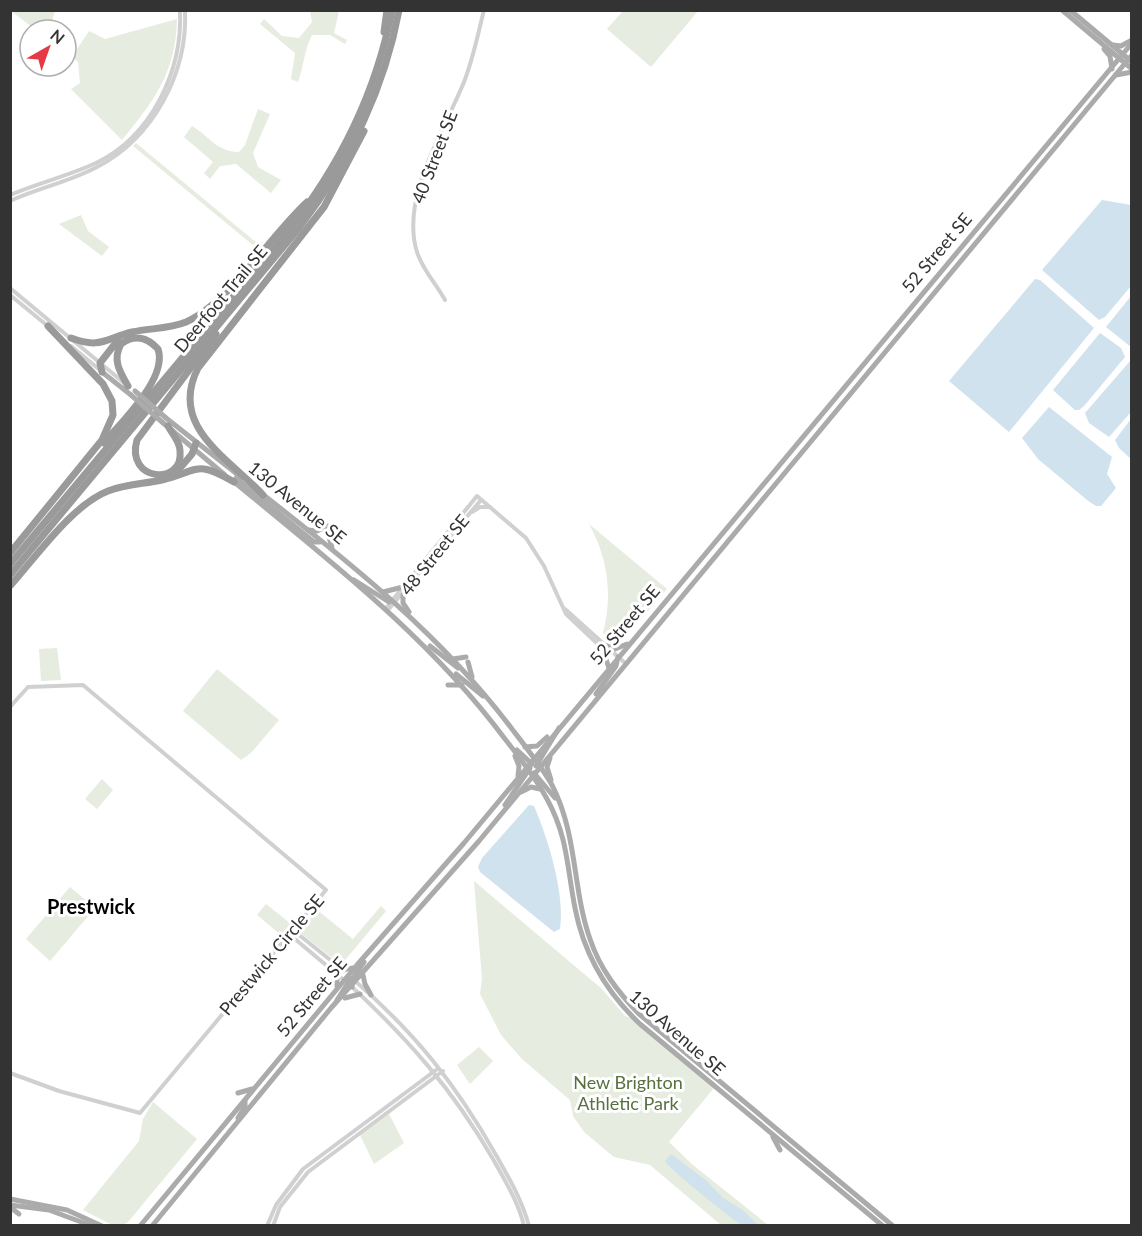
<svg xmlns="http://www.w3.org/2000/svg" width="1142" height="1236" viewBox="0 0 1142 1236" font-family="Lato,sans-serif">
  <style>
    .green { fill: #e6ecdf }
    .water { fill: #cfe2ee }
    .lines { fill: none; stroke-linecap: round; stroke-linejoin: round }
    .minor { stroke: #d0d0d0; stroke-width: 4 }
    .major { stroke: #ababab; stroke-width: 5 }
    .highway { stroke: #9a9a9a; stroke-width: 7 }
    .major-bridge { stroke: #ababab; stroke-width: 5 }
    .labels { text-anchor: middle; stroke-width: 6; stroke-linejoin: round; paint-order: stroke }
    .street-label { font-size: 18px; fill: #333; stroke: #fff }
    .park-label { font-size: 18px; fill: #56703f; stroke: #fff }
    .neighbourhood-label { font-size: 20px; font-weight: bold; fill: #000; stroke: #fff }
  </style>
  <rect width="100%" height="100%" fill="#fff"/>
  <g class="green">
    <path d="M11 11H55L49 30H36Z"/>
    <path d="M310 11H339L334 33 347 40 345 44 330 35H312C304 50 304 66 298 82L291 79 295 53 260 24 264 19 282 36 299 38 312 22Z"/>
    <path d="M623 11V10L698 11 651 67 607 29Z"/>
    <path d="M177 19C176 72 154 101 122 140L71 89 80 83 78 62 72 57 89 31 105 39Z"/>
    <path d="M258 109 270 114 253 153 258 167 281 180 271 193 236 164 220 166 210 179 204 173 213 162 184 137 192 126C209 136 217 152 239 152L245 145Z"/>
    <path d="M136 143 257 243 254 246 133 146Z"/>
    <path d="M81 215 88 231 109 247 102 256 59 224Z"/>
    <path d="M589 524 667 589 618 645H613L605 640 607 637 603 633C613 596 608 558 589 524Z"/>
    <path d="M57 648 61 680 41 681 39 649Z"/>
    <path d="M217 669 279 720 251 753 241 760 183 711Z"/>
    <path d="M102 779 113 790 97 809 85 799Z"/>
    <path d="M474 881 602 989 625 1016 631 1018 714 1088 669 1142 693 1165 768 1225H721L650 1165 614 1157 584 1132 573 1116 570 1100 522 1059 501 1035 480 994 482 979Z"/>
    <path d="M70 887 95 908 50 961 26 939Z"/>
    <path d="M266 904 291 924 281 935 257 915Z"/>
    <path d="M381 906 386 911 341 965 298 931 316 909 353 939Z"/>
    <path d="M479 1047 493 1061 470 1084 457 1065Z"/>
    <path d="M153 1102 197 1139 128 1222 123 1225H112L83 1210 139 1141 143 1119Z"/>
    <path d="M389 1114 404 1143 374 1164 360 1135Z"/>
  </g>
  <g class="water">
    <path d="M1102 200 1131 205V286L1105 317 1099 320 1042 270Z"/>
    <path d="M1035 279 1040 280 1094 328 1009 432 949 381Z"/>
    <path d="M1131 296V347L1106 327Z"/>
    <path d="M1100 333 1121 348 1125 357 1084 406 1079 410H1075L1053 390Z"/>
    <path d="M1131 360V412L1109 437 1089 423 1085 413Z"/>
    <path d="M1049 407 1112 457 1107 474 1116 488 1101 506H1096L1087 500 1038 459 1022 438Z"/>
    <path d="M1131 419V459L1119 448 1115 440Z"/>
    <path d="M529 805 534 806C548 839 565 893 560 929L554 932 480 872 478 867 482 858Z"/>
    <path d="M671 1154 707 1181 723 1198 744 1211 758 1225C754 1225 748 1227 744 1226 736 1223 667 1167 665 1161Z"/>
  </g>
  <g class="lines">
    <g class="minor">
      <path d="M10 195C38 183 68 176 96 163 152 136 183 70 180 10"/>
      <path d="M10 201C38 188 69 182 97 167 153 138 188 73 185 10"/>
      <path d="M10 288 123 382"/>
      <path d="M10 295 49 327"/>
      <path d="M445 300C436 283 423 271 417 252 400 198 444 131 464 82 473 59 478 34 484 10"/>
      <path d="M71 346 100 370"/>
      <path d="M472 512 480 507H490"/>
      <path d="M386 608 477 496 526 538 544 566 566 614 602 648"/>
      <path d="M565 609 625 663"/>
      <path d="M388 610 481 500"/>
      <path d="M10 707 28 687 83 685 326 890 140 1113 59 1091 10 1073"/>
      <path d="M293 930 344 971"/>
      <path d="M289 934 345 981"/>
      <path d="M354 980C416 1034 455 1083 496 1155 509 1178 522 1200 529 1226"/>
      <path d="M351 986C409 1040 453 1090 493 1159 505 1181 518 1201 524 1226"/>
      <path d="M267 1226 276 1205 303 1169 436 1070"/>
      <path d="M273 1226 280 1207 308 1172 443 1071"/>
    </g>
    <g class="major">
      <path d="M1062 10 1132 69"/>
      <path d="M1070 10 1132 62"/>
      <path d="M1113 45 1121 46 1132 40"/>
      <path d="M1104 49 1110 56 1112 69"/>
      <path d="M1116 75 1132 72"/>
      <path d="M102 372 131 395"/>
      <path d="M166 418 242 478"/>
      <path d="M162 422 225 475"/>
      <path d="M236 478 314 542H320"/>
      <path d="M233 481C330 561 429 637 505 739 520 758 536 778 547 799 568 837 567 868 575 908 584 955 606 992 640 1024L883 1226"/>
      <path d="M261 493C352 564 443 637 512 729 526 747 541 766 552 785 578 836 572 888 590 939 600 969 618 992 639 1014L893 1226"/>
      <path d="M308 530 317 531 328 526"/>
      <path d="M328 533 332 548"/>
      <path d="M354 580 389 602"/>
      <path d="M383 592 403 587"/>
      <path d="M403 595V603L409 612"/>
      <path d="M605 645 615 649 627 644"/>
      <path d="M430 646 458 668"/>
      <path d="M602 648 609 668"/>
      <path d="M453 659 466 657"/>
      <path d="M468 662 472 677"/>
      <path d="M456 674 483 696"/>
      <path d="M448 685H462"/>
      <path d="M596 694 616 666 618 657"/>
      <path d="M525 747 537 746 547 737"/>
      <path d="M517 750 532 764"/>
      <path d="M515 756 519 766 518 776"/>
      <path d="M550 758 547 767 551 780"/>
      <path d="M536 766 559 728"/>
      <path d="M534 773 555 798"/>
      <path d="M521 792 531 787 540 789"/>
      <path d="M505 805 530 768"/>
      <path d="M342 970 353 968"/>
      <path d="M337 973V986"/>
      <path d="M363 975 365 984 371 995"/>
      <path d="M352 987 353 978 364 962"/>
      <path d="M345 998 360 994"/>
      <path d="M337 1000 348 983 349 977"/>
      <path d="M238 1093 252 1089"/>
      <path d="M238 1118 245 1106V1100"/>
      <path d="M773 1137 780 1150"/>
      <path d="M10 1199 67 1210 102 1226"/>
      <path d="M10 1205 49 1210 92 1226"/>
      <path d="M10 1207 19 1214"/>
      <path d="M140 1226 357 965 464 843 1132 43"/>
      <path d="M152 1226 331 1008 479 841 1132 55"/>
    </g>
    <g class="highway">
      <path d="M384 32 387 10"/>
      <path d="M71 338C100 349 105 339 132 332 150 328 169 329 186 322 229 303 271 235 307 202"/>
      <path d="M102 372 100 363 118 340"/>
      <path d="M168 426C172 434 180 441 180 451 184 486 125 482 137 440L216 334"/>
      <path d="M104 443C122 421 168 378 158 349 147 337 134 334 121 344 112 360 120 372 128 386"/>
      <path d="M175 474 192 454 196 443"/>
      <path d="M263 495C229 458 168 427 198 368L324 207 364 131"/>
      <path d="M10 553 102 440 113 415 112 401 103 384 48 326"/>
      <path d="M10 564 285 235C338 169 376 94 392 10"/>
      <path d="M10 575 299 228C348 163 384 91 399 10"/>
      <path d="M10 586C36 557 72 505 108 491 125 484 144 484 162 480 199 471 195 459 234 482"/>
    </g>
    <g class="major-bridge">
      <path d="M135 391 166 418"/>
      <path d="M131 395 162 422"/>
    </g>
  </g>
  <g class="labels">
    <g class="street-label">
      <text transform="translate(435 157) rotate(-69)" y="6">40 Street SE</text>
      <text transform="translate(937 253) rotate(-50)" y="6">52 Street SE</text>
      <text transform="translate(221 299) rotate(-50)" y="6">Deerfoot Trail SE</text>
      <text transform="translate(297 503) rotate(39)" y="6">130 Avenue SE</text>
      <text transform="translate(435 555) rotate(-51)" y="6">48 Street SE</text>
      <text transform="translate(625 625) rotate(-50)" y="6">52 Street SE</text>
      <text transform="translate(272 955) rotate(-50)" y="6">Prestwick Circle SE</text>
      <text transform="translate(312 997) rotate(-50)" y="6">52 Street SE</text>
      <text transform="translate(677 1033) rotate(41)" y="6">130 Avenue SE</text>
    </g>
    <g class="park-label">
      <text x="628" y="1089">New Brighton<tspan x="628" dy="21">Athletic Park</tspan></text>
    </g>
    <g class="neighbourhood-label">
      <text x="91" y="914">Prestwick</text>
    </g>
  </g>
  <rect width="1142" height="1236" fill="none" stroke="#333333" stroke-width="24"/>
  <g transform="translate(48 48) rotate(40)"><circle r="28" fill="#ffffff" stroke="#adadad" stroke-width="1.5"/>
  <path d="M0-4.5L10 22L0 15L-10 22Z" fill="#e63946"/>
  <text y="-9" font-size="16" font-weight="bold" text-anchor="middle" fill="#333333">N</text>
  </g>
</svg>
